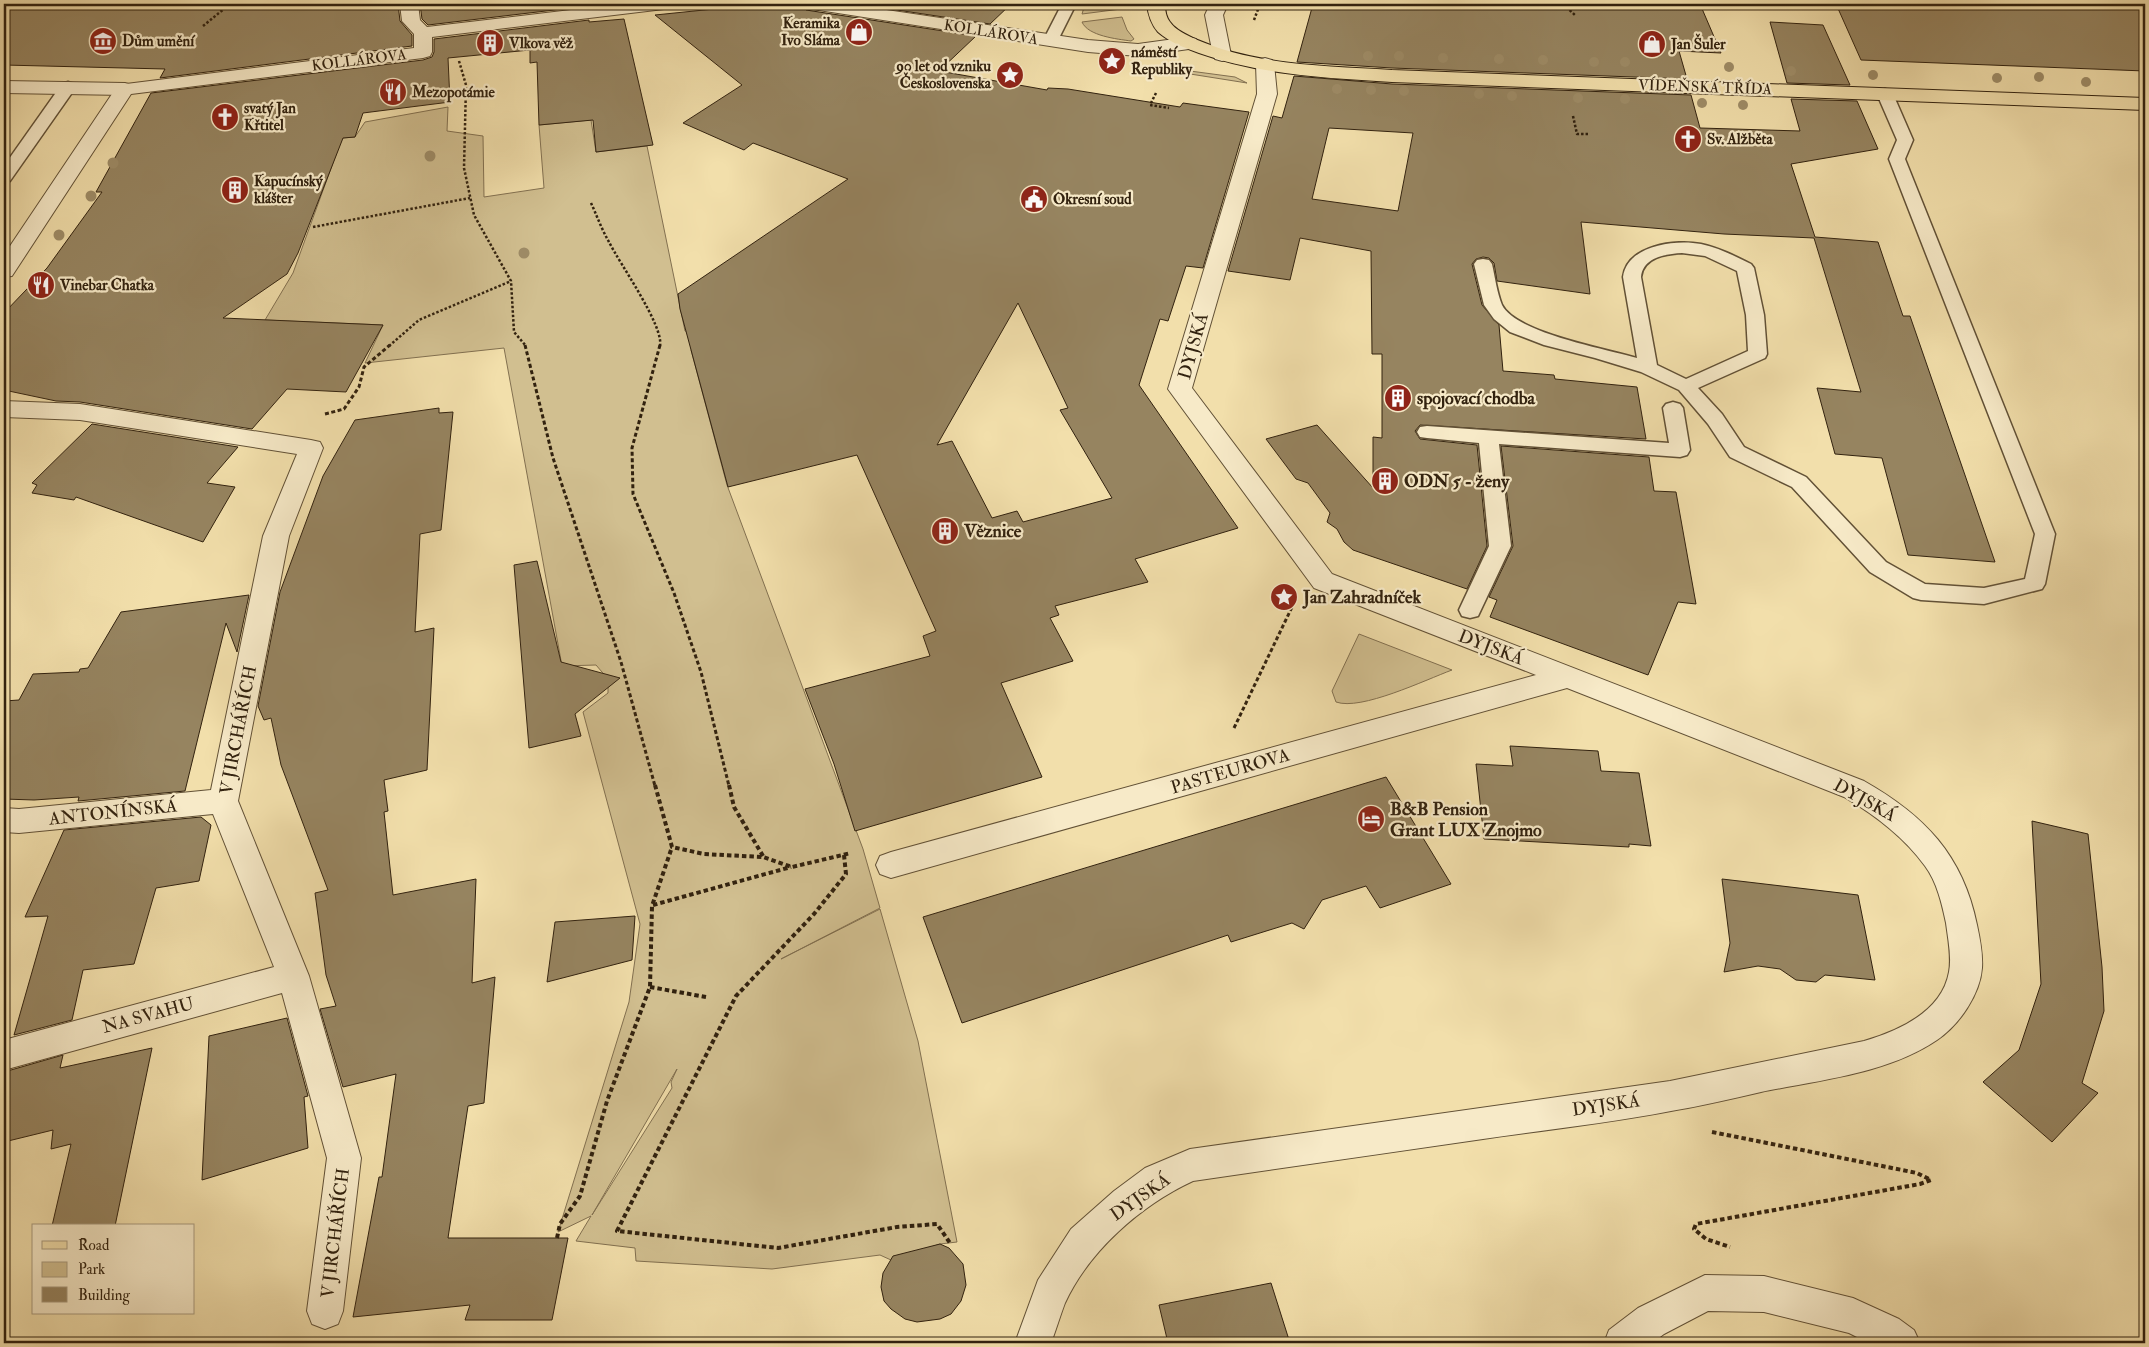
<svg xmlns="http://www.w3.org/2000/svg" width="2149" height="1347" viewBox="0 0 2149 1347" font-family="'IM FELL Double Pica',serif">
  <style>
    .green { fill: #d1bf90; stroke: #827050; fill-rule: evenodd }
    .building { fill: #968460; stroke: #32220f; fill-rule: evenodd }
    .lines { fill: none; stroke-linecap: round; stroke-linejoin: round }
    .service-casing { stroke: #625136; stroke-width: 3 }
    .pedestrian-casing { stroke: #625136; stroke-width: 2 }
    .minor-casing { stroke: #625136; stroke-width: 2 }
    .primary-casing { stroke: #32220f; stroke-width: 2 }
    .path-far2 { stroke: #32220f; stroke-width: 2.5; stroke-dasharray: 2.5 2; stroke-linecap: butt }
    .path-far1 { stroke: #32220f; stroke-width: 3; stroke-dasharray: 4 2.5; stroke-linecap: butt }
    .path { stroke: #32220f; stroke-width: 4; stroke-dasharray: 4.5 3; stroke-linecap: butt }
    .service { fill: #f7eac8; fill-rule: evenodd }
    .pedestrian { fill: #f7eac8; fill-rule: evenodd }
    .minor { fill: #f7eac8; fill-rule: evenodd }
    .primary { fill: #f2dfab; fill-rule: evenodd }
    .tree { fill: #9e8c67 }
    .labels { text-anchor: middle; stroke-width: 4.5; stroke-linejoin: round; paint-order: stroke }
    .far-poi-label { font-size: 15px; font-weight: bold; fill: #32220f; stroke: #f7eac8; text-anchor: start }
    .far-street-label { font-size: 15px; fill: #32220f; stroke: #f7eac8 }
    .street-label { font-size: 18px; fill: #32220f; stroke: #f7eac8 }
    .poi-label { font-size: 18px; font-weight: bold; fill: #32220f; stroke: #f7eac8; text-anchor: start }
  </style>
  <rect width="100%" height="100%" fill="#f2dfab"/>
  <filter id="stains"><feTurbulence type="fractalNoise" baseFrequency=".004" numOctaves="4"/><feColorMatrix values="0 0 0 0 .2 0 0 0 0 .09 0 0 0 0 .02 0 0 0 .5 -.17"/></filter>
  <radialGradient id="worn" r=".72"><stop offset=".6" stop-color="#630" stop-opacity="0"/><stop offset="1" stop-color="#630" stop-opacity=".3"/></radialGradient>
  <g class="green">
    <path d="M1085 4H1122L1121 9 1082 14Z"/>
    <path d="M1122 17 1127 30 1134 39 1131 41C1117 39 1088 36 1082 22Z"/>
    <path d="M1175 69 1235 77 1247 83 1165 70Z"/>
    <path d="M448 107 447 131 483 136 484 197 544 188 539 125 591 120 596 152 647 146 685 331 703 337 691 350 727 485 863 849 880 908 781 959 880 909 918 1041 957 1242 940 1244 891 1260 880 1255 772 1269 636 1261 635 1248 576 1241 591 1216 558 1232 629 1002 640 924 583 712 608 693V679L596 665 562 666 504 348 365 363 383 325 265 320 293 273 342 138 355 137 365 122ZM677 1069 671 1082 672 1088 592 1215Z"/>
    <path d="M1359 634 1452 670C1425 680 1361 711 1336 702L1332 691Z"/>
  </g>
  <g class="building">
    <path d="M4 4H398L400 21 412 35V46L160 78 165 69 4 65Z"/>
    <path d="M420 4H588V6L428 25 422 19Z"/>
    <path d="M763 4H801L806 10 976 36 939 71 1047 90 1048 88 1068 89 1180 107 1183 103 1249 112 1203 268 1186 266 1168 321 1160 319 1139 385 1238 528 1135 559 1148 582 1055 606 1059 615 1050 618 1073 661 1001 683 1042 777 855 831 834 764 805 689 930 656 923 636 936 631 857 455 728 487 680 309 678 294 848 179 753 143 744 150 683 123 742 85 655 15ZM1018 303 1068 408 1060 410 1112 498 1023 522 1017 511 992 518 952 441 937 445Z"/>
    <path d="M857 4H1011L990 24Z"/>
    <path d="M1313 4 1601 5V4H1700L1721 53 1679 51 1687 79 1392 68 1297 62Z"/>
    <path d="M1836 4H2145V71L1861 60Z"/>
    <path d="M624 19 653 145 596 152 593 120 539 125 537 62 530 63V50L448 58 450 102 363 113 355 137 343 138 298 253 287 274 223 318 383 325 346 392 287 389 252 429 80 402 56 401 4 390V313L47 268 102 192H96L151 93 423 60 432 57 434 52V39L589 20V22Z"/>
    <path d="M1770 22 1823 25 1850 85 1787 83Z"/>
    <path d="M1294 76 1392 84 1691 95 1700 128 1800 131 1791 99 1857 101 1878 149 1791 164 1815 237 1878 242 1903 316H1910L1995 562 1908 555 1882 458 1835 454 1817 388 1861 392 1814 238 1724 234 1581 222 1590 294 1497 281 1494 263 1489 258 1483 257 1476 259 1472 264 1482 305 1499 325 1503 371 1554 375 1555 379 1637 387 1646 439 1420 425 1415 431 1420 439 1477 445 1487 546 1467 589 1353 550 1344 542 1337 529 1327 522 1330 513 1308 483 1296 479 1266 439 1317 425 1373 488V437L1382 438V354H1372L1371 251 1300 238 1290 280 1228 271 1273 116 1282 118ZM1329 128 1413 133 1398 211 1312 199Z"/>
    <path d="M439 408V413L453 412 441 530 420 534 415 632 434 628 427 770 384 780 388 811 384 812 393 895 476 879 472 983 495 977 484 1103 468 1106 448 1238H568L552 1320H465L470 1305 353 1317 379 1177H382L396 1074 343 1087 320 1009 336 1006 326 975 315 893 328 890 281 765 271 718 264 720 258 706 280 592 323 476 355 420Z"/>
    <path d="M92 424 238 447 207 483 235 487 203 542 76 497 74 500 32 493 37 485 32 483Z"/>
    <path d="M1501 446 1649 457 1654 491 1676 492 1696 604 1678 602 1648 675 1490 617 1497 600 1489 597 1513 546Z"/>
    <path d="M537 561 561 662 620 678 575 714 581 736 529 748 514 565Z"/>
    <path d="M249 595 237 652 226 623 185 791 78 801 79 797 34 800 4 799V701L19 700 33 674 79 672 80 669 88 668 121 612Z"/>
    <path d="M1510 746 1598 751 1601 771 1639 773 1651 846 1629 844V847L1484 839 1476 764 1513 766Z"/>
    <path d="M1386 777 1451 884 1380 908 1366 886 1322 900 1304 929 1292 923 1231 942 1228 935 962 1023 923 917Z"/>
    <path d="M201 817 211 825 199 881 156 888 134 964 83 970 72 1020 14 1035 48 916 25 917 64 830Z"/>
    <path d="M2032 821 2088 834 2102 967 2104 1011 2082 1083 2098 1093 2052 1142 1983 1082 2019 1050 2041 984Z"/>
    <path d="M1722 879 1858 895 1875 980 1825 975 1816 982 1796 980 1780 969 1758 966 1724 972 1730 943Z"/>
    <path d="M635 916 632 960 547 982 555 922Z"/>
    <path d="M287 1018 308 1096 304 1097 308 1148 202 1180 209 1036Z"/>
    <path d="M152 1048 115 1226H52L71 1144 51 1149 53 1130 4 1142V1072L63 1055 60 1068Z"/>
    <path d="M940 1244 949 1248 963 1264 966 1285 961 1301 951 1314 940 1319 917 1322 905 1319 891 1309 884 1301 881 1287 883 1273 893 1256Z"/>
    <path d="M1271 1283 1290 1343H1168L1159 1305Z"/>
  </g>
  <g class="lines">
    <g class="service-casing">
      <g id="service">
        <path d="M1062 4H1076L1056 44H1046L1043 41Z"/>
        <path d="M68 82 74 84 76 87 10 181 4 182V166L62 84Z"/>
        <path d="M1885 89 1891 91 1893 94 1913 140 1905 159 2055 534 2045 584 2042 589 1984 604 1921 600 1913 598 1870 572 1792 487 1730 457 1708 424 1679 390 1641 372 1595 358 1544 345 1510 332 1494 319 1484 305 1474 264 1477 260 1483 259 1489 260 1492 264C1495 277 1497 293 1502 305 1516 333 1607 349 1637 358L1623 277C1627 245 1676 239 1701 244 1719 248 1735 256 1751 264L1754 268 1764 315 1767 354 1765 358 1698 388 1722 414 1744 447 1806 477 1886 562 1925 584 1984 588 2025 579 2035 534 1889 159 1897 140 1877 94 1879 91ZM1682 253 1705 256 1737 271 1746 315 1748 351 1686 379 1657 365 1641 277C1643 257 1666 254 1682 253Z"/>
        <path d="M1673 402 1680 404 1683 408 1690 450 1687 455 1680 457 1499 444 1511 546 1478 616 1470 618 1462 616 1459 610 1489 546 1479 443 1427 438 1420 437 1417 432 1420 427 1427 426 1669 443 1663 408 1666 404Z"/>
      </g>
    </g>
    <g class="pedestrian-casing">
      <path id="pedestrian" d="M4 81 125 83 132 85 135 89 132 93 125 95 4 93Z"/>
    </g>
    <g class="minor-casing">
      <g id="minor">
        <path d="M400 4H418L420 20 427 27 621 4H673L670 8 664 9 432 37V52L430 56 423 58 131 94 12 276 4 277V255L118 85 414 48V34L402 21Z"/>
        <path d="M803 4H846L1088 40 1138 44 1189 37 1196 39 1198 43 1196 47 1189 49 1138 56 1088 52 812 9 806 8Z"/>
        <path d="M1210 4H1228L1223 15 1231 55 1229 59 1222 61 1215 59 1213 55 1205 15Z"/>
        <path d="M1265 58 1272 60 1274 64 1277 94 1192 388 1332 574 1864 781C1924 815 1963 855 1977 925 1980 939 1983 954 1982 968 1980 995 1959 1025 1937 1040 1887 1074 1819 1080 1761 1092 1731 1099 1701 1106 1671 1111 1609 1123 1545 1130 1483 1139 1386 1153 1289 1167 1193 1181 1141 1205 1089 1251 1065 1303 1060 1316 1056 1330 1051 1343H1015L1038 1280 1071 1229 1114 1191 1145 1168 1190 1149 1670 1081 1864 1041C1898 1031 1942 1012 1949 972 1952 957 1948 939 1946 923 1942 904 1937 882 1925 866 1904 837 1875 815 1844 797L1567 688 891 878 880 874 876 865 880 856 891 852 1536 675 1314 588 1168 389 1257 94 1256 64 1258 60Z"/>
        <path d="M4 401 80 404 311 440 320 442 323 448 289 536 238 801 309 976 361 1158 343 1311 338 1324 325 1329 312 1324 307 1311 327 1158 282 993 4 1070V1040L274 967 213 814 19 833 4 832V808L19 809 211 790 263 536 297 454 80 420 4 417Z"/>
        <path d="M1705 1275 1764 1276 1853 1298 1899 1319 1914 1330 1920 1343H1869L1849 1333 1764 1312 1708 1311 1664 1334 1652 1343H1604L1609 1330 1638 1308Z"/>
      </g>
    </g>
    <g class="primary-casing">
      <path id="primary" d="M1147 4H1165C1165 10 1166 17 1170 22 1175 30 1187 35 1195 39 1257 66 1326 66 1392 70L2145 98V110L1392 82C1327 78 1261 75 1199 53 1185 48 1169 42 1158 32 1151 24 1148 14 1147 4Z"/>
    </g>
    <g class="path-far2">
      <path d="M1563 4 1576 16"/>
      <path d="M1254 20 1260 4"/>
      <path d="M203 26 230 4"/>
      <path d="M459 61 466 85 464 168 474 215 511 281 514 332 526 346"/>
      <path d="M1156 93 1150 105 1169 108"/>
      <path d="M1573 116 1577 134H1588"/>
      <path d="M591 203C597 216 602 230 609 242 620 264 664 326 660 346"/>
      <path d="M313 227 470 198"/>
      <path d="M389 346 419 320 511 281"/>
    </g>
    <g class="path-far1">
      <path d="M525 345 553 458 621 662 655 786"/>
      <path d="M660 345 632 448 633 494 674 593 701 672 729 786"/>
      <path d="M325 414 344 409 359 387 364 367 390 345"/>
      <path d="M1234 728 1293 605"/>
    </g>
    <g class="path">
      <path d="M655 785 672 847 704 854 763 857 792 867 851 853"/>
      <path d="M729 785 734 807 763 856"/>
      <path d="M844 855 846 874 814 914 736 996 617 1231 778 1248 897 1227 937 1224 950 1243"/>
      <path d="M653 905 791 867"/>
      <path d="M650 987 706 997"/>
      <path d="M1712 1132 1917 1173 1931 1180 1920 1184 1696 1224 1694 1229 1706 1239 1730 1247"/>
      <path d="M557 1238 560 1224 580 1196 607 1101 650 987 652 906 672 847"/>
    </g>
    <use href="#service" class="service"/>
    <use href="#pedestrian" class="pedestrian"/>
    <use href="#minor" class="minor"/>
    <use href="#primary" class="primary"/>
  </g>
  <g class="tree">
    <circle cx="1368" cy="56" r="5"/>
    <circle cx="1399" cy="56" r="5"/>
    <circle cx="1443" cy="58" r="5"/>
    <circle cx="1499" cy="59" r="5"/>
    <circle cx="1543" cy="60" r="5"/>
    <circle cx="1594" cy="62" r="5"/>
    <circle cx="1625" cy="62" r="5"/>
    <circle cx="1729" cy="67" r="5"/>
    <circle cx="1791" cy="71" r="5"/>
    <circle cx="1873" cy="75" r="5"/>
    <circle cx="2039" cy="77" r="5"/>
    <circle cx="1997" cy="78" r="5"/>
    <circle cx="2086" cy="82" r="5"/>
    <circle cx="1337" cy="89" r="5"/>
    <circle cx="1371" cy="90" r="5"/>
    <circle cx="1404" cy="91" r="5"/>
    <circle cx="1479" cy="94" r="5"/>
    <circle cx="1512" cy="96" r="5"/>
    <circle cx="1578" cy="98" r="5"/>
    <circle cx="1625" cy="99" r="5"/>
    <circle cx="1702" cy="103" r="5"/>
    <circle cx="1743" cy="105" r="5"/>
    <circle cx="430" cy="156" r="5.5"/>
    <circle cx="113" cy="163" r="5.5"/>
    <circle cx="91" cy="196" r="5.5"/>
    <circle cx="59" cy="235" r="5.5"/>
    <circle cx="524" cy="253" r="5.5"/>
  </g>
  <defs>
    <g id="shop-disc" transform="scale(1.4375)"><circle r="9.5" fill="#8f2418" stroke="#f7eac8"/><path d="M-5-2.5h2.3a2.7 3.5 0 0 1 5.4 0H5L5.5 6h-11ZM-1.5-2.5h3a1.5 2.3 0 0 0-3 0Z" fill="#fff"/></g>
    <g id="museum-disc" transform="scale(1.4375)"><circle r="9.5" fill="#8f2418" stroke="#f7eac8"/><path d="M0-6L6-3V-2H-6V-3ZM-5-1h2V3h-2ZM-1-1h2V3h-2ZM3-1h2V3H3ZM-6 4H6V6H-6Z" fill="#fff"/></g>
    <g id="building-disc" transform="scale(1.4375)"><circle r="9.5" fill="#8f2418" stroke="#f7eac8"/><path d="M-4-6H4V6H1V3H-1V6H-4ZM-2.5-4.3h1.7v1.8h-1.7ZM.8-4.3h1.7v1.8H.8ZM-2.5-1h1.7V.8h-1.7ZM.8-1h1.7V.8H.8Z" fill="#fff"/></g>
    <g id="sight-disc" transform="scale(1.4375)"><circle r="9.5" fill="#8f2418" stroke="#f7eac8"/><path d="M0-6L1.8-2.2L6-1.7L2.9 1.2L3.7 5.4L0 3.3L-3.7 5.4L-2.9 1.2L-6-1.7L-1.8-2.2Z" fill="#fff"/></g>
    <g id="restaurant-disc" transform="scale(1.4375)"><circle r="9.5" fill="#8f2418" stroke="#f7eac8"/><path d="M-5-6h1v4h1v-4h1v4h1v-4h1v5L-1.5 .5V6h-2V.5L-5-1ZM5-6V6H3V1.5H1.5Q1.5-4 5-6Z" fill="#fff"/></g>
    <g id="church-disc" transform="scale(1.4375)"><circle r="9.5" fill="#8f2418" stroke="#f7eac8"/><path d="M-1.2-6h2.4v3.5h3.3v2.4h-3.3V6h-2.4V-.1h-3.3v-2.4h3.3Z" fill="#fff"/></g>
    <g id="civic-disc" transform="scale(1.4375)"><circle r="9.5" fill="#8f2418" stroke="#f7eac8"/><path d="M-.6-6.5H3V-4.5H.6V-3L4-1V1h2V6H-6V1h2V-1L-.6-3ZM-1.2 2.5V6h2.4V2.5Z" fill="#fff"/></g>
    <g id="hotel-disc" transform="scale(1.4375)"><circle r="9.5" fill="#8f2418" stroke="#f7eac8"/><path d="M-6-4.5h1.5V1H6V5H4.5V3h-9V5H-6ZM-4 0a1.8 1.8 0 1 1 3.6 0ZM.5 0V-2.5h3Q6-2.5 6 0Z" fill="#fff"/></g>
  </defs>
  <g fill-rule="evenodd">
    <use href="#shop-disc" x="859" y="32"/>
    <use href="#museum-disc" x="103" y="41"/>
    <use href="#building-disc" x="490" y="43"/>
    <use href="#shop-disc" x="1652" y="44"/>
    <use href="#sight-disc" x="1112" y="61"/>
    <use href="#sight-disc" x="1010" y="75"/>
    <use href="#restaurant-disc" x="393" y="92"/>
    <use href="#church-disc" x="225" y="117"/>
    <use href="#church-disc" x="1688" y="139"/>
    <use href="#building-disc" x="235" y="190"/>
    <use href="#civic-disc" x="1034" y="199"/>
    <use href="#restaurant-disc" x="41" y="285"/>
    <use href="#building-disc" x="1398" y="398"/>
    <use href="#building-disc" x="1385" y="481"/>
    <use href="#building-disc" x="945" y="531"/>
    <use href="#sight-disc" x="1284" y="597"/>
    <use href="#hotel-disc" x="1371" y="819"/>
  </g>
  <g class="labels">
    <g class="far-poi-label">
      <text x="840" y="28" text-anchor="end">Keramika<tspan x="840" dy="17">Ivo Sláma</tspan></text>
      <text x="122" y="46">Dům umění</text>
      <text x="509" y="48">Vlkova věž</text>
      <text x="1671" y="49">Jan Šuler</text>
      <text x="1131" y="57">náměstí<tspan x="1131" dy="17">Republiky</tspan></text>
      <text x="991" y="71" text-anchor="end">90 let od vzniku<tspan x="991" dy="17">Československa</tspan></text>
      <text x="412" y="97">Mezopotámie</text>
      <text x="244" y="113">svatý Jan<tspan x="244" dy="17">Křtitel</tspan></text>
      <text x="1707" y="144">Sv. Alžběta</text>
      <text x="254" y="186">Kapucínský<tspan x="254" dy="17">klášter</tspan></text>
      <text x="1053" y="204">Okresní soud</text>
      <text x="60" y="290">Vinebar Chatka</text>
    </g>
    <g class="far-street-label">
      <text transform="translate(991 32) rotate(9)" y="5">KOLLÁROVA</text>
      <text transform="translate(359 60) rotate(-7)" y="5">KOLLÁROVA</text>
      <text transform="translate(1705 87) rotate(2)" y="5">VÍDEŇSKÁ TŘÍDA</text>
    </g>
    <g class="street-label">
      <text transform="translate(1193 346) rotate(-74)" y="6">DYJSKÁ</text>
      <text transform="translate(1491 647) rotate(21)" y="6">DYJSKÁ</text>
      <text transform="translate(238 730) rotate(-79)" y="6">V JIRCHÁŘÍCH</text>
      <text transform="translate(1230 771) rotate(-16)" y="6">PASTEUROVA</text>
      <text transform="translate(1865 800) rotate(29)" y="6">DYJSKÁ</text>
      <text transform="translate(113 812) rotate(-6)" y="6">ANTONÍNSKÁ</text>
      <text transform="translate(148 1015) rotate(-15)" y="6">NA SVAHU</text>
      <text transform="translate(1606 1105) rotate(-8)" y="6">DYJSKÁ</text>
      <text transform="translate(1140 1197) rotate(-35)" y="6">DYJSKÁ</text>
      <text transform="translate(335 1233) rotate(-83)" y="6">V JIRCHÁŘÍCH</text>
    </g>
    <g class="poi-label">
      <text x="1417" y="404">spojovací chodba</text>
      <text x="1404" y="487">ODN 5 - ženy</text>
      <text x="964" y="537">Věznice</text>
      <text x="1303" y="603">Jan Zahradníček</text>
      <text x="1390" y="815">B&amp;B Pension<tspan x="1390" dy="21">Grant LUX Znojmo</tspan></text>
    </g>
  </g>
  <rect width="2149" height="1347" fill="none" stroke="#f2dfab" stroke-width="20"/>
  <rect x="5" y="5" width="2139" height="1337" fill="none" stroke="#32220f" stroke-width="2.5"/>
  <rect x="10" y="10" width="2129" height="1327" fill="none" stroke="#32220f"/>
  <rect x="32" y="1224" width="162" height="90" fill="#f7eac8" stroke="#a89a7e"/>
  <rect x="42" y="1241" width="25" height="8" fill="#f2dfab" stroke="#a89a7e"/>
  <text x="78" y="1250" font-size="15" fill="#32220f">Road</text>
  <rect x="42" y="1262" width="25" height="15" fill="#d1bf90" stroke="#a89a7e"/>
  <text x="78" y="1274" font-size="15" fill="#32220f">Park</text>
  <rect x="42" y="1287" width="25" height="15" fill="#968460" stroke="#a89a7e"/>
  <text x="78" y="1300" font-size="15" fill="#32220f">Building</text>
  <rect width="100%" height="100%" filter="url(#stains)"/>
  <rect width="100%" height="100%" fill="url(#worn)"/>
</svg>
